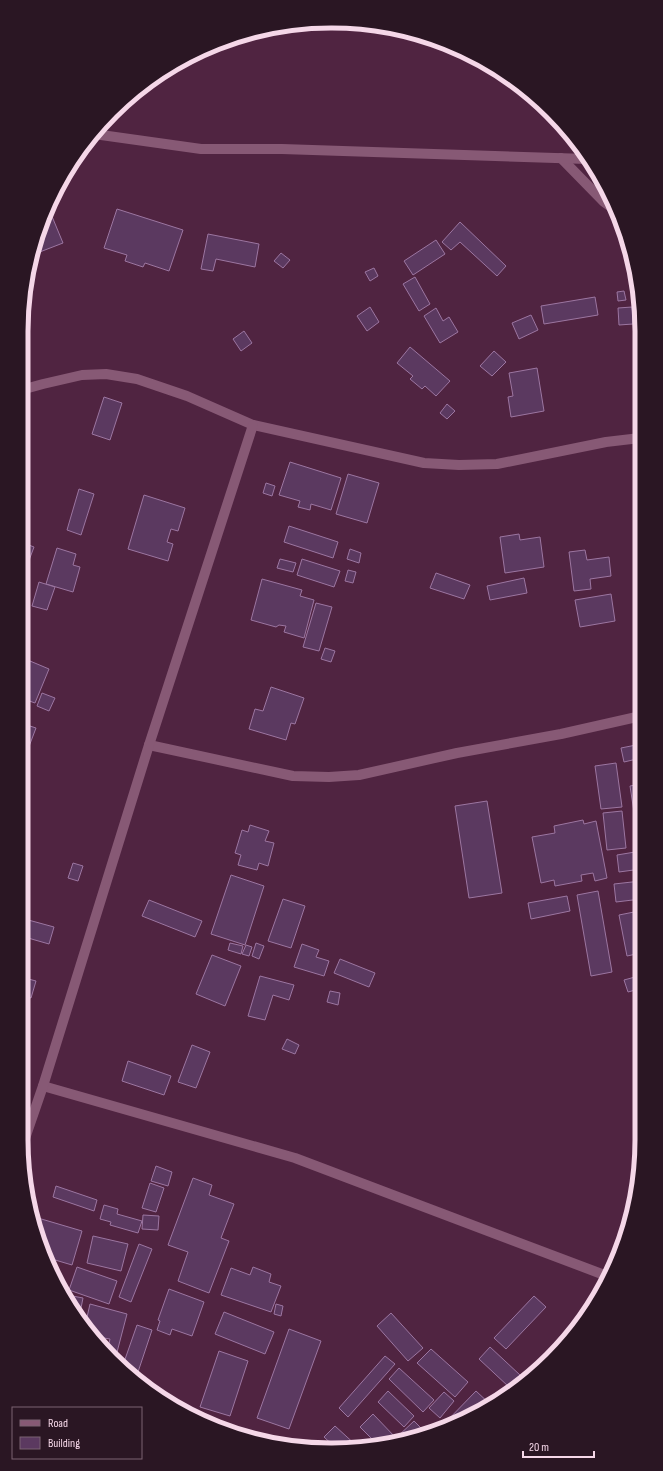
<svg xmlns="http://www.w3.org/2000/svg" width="663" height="1471" viewBox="0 0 663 1471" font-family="'Sofia Sans Condensed',sans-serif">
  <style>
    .building { fill: #5b3960; stroke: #9c76a1 }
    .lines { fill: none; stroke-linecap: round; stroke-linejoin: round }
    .minor { stroke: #875975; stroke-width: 10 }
    .tertiary { stroke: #875975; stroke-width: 10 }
    .rim { fill: none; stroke: #f5d7e8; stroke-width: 5 }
  </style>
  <rect width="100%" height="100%" fill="#502441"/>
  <g class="building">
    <path d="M117 209 183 230 169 271 145 263 143 267 125 261 127 255 104 248Z"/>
    <path d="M51 214 63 243 32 255 43 218Z"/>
    <path d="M460 222 506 266 497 276 460 242 451 250 442 242Z"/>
    <path d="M208 234 259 244 255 267 216 259 213 271 201 269Z"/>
    <path d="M436 240 445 254 413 275 404 261Z"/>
    <path d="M281 253 290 260 283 268 274 261Z"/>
    <path d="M374 268 378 276 370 281 365 272Z"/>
    <path d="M415 277 430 304 419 311 403 284Z"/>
    <path d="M624 291 626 300 618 301 617 292Z"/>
    <path d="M595 297 598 315 544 324 541 306Z"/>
    <path d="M370 307 379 322 367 331 357 316Z"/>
    <path d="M632 307 633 324 619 325 618 308Z"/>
    <path d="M436 308 443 321 449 317 458 332 440 343 424 316Z"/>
    <path d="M531 315 538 330 519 339 512 323Z"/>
    <path d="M244 331 252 343 241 351 233 339Z"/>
    <path d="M410 347 450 381 436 396 425 386 422 389 410 379 413 376 397 363Z"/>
    <path d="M494 351 506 362 492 376 480 366Z"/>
    <path d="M537 368 544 411 511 417 508 397 513 396 509 373Z"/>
    <path d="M104 397 122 403 110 440 92 434Z"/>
    <path d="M447 404 455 411 447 419 440 413Z"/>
    <path d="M290 462 341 478 331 510 311 504 310 510 298 507 300 501 279 495Z"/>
    <path d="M348 474 379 483 367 523 336 514Z"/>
    <path d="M266 483 275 486 272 496 263 493Z"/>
    <path d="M79 489 94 494 81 535 67 530Z"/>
    <path d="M144 495 185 508 178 531 171 529 167 542 173 544 168 561 128 549Z"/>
    <path d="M289 526 338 542 333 558 284 542Z"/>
    <path d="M519 534 520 540 540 537 544 567 505 573 500 537Z"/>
    <path d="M21 542 34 547 22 579 21 578Z"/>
    <path d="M57 548 76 554 73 565 80 567 73 592 46 584Z"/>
    <path d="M350 549 361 553 359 563 347 559Z"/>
    <path d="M585 550 587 560 609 557 611 576 590 579 591 589 574 591 569 552Z"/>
    <path d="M280 559 296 563 293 572 277 568Z"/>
    <path d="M302 559 340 571 334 587 297 575Z"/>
    <path d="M348 570 356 572 353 583 345 581Z"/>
    <path d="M436 573 470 585 464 599 430 588Z"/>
    <path d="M524 578 527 593 490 600 487 586Z"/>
    <path d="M262 579 302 590 300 596 314 600 304 638 284 632 286 626 279 625 276 627 251 620Z"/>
    <path d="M39 582 55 587 47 610 32 606Z"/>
    <path d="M611 594 615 621 580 627 575 600Z"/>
    <path d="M316 603 332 607 319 651 303 647Z"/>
    <path d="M325 648 335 651 331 662 321 659Z"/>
    <path d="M30 661 49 669 35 703 21 698V683Z"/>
    <path d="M271 687 304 698 295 724 291 723 286 740 249 729 255 709 263 711Z"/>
    <path d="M42 693 55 698 49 711 37 706Z"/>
    <path d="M21 723 36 728 25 757 21 756Z"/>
    <path d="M641 744V758L624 762 621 748Z"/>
    <path d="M616 763 622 807 601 809 595 766Z"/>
    <path d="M641 784V838H638L630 786Z"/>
    <path d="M487 801 502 893 469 898 455 806Z"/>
    <path d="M622 811 626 848 607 850 603 813Z"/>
    <path d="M583 820 584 824 596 821 607 878 595 881 593 873 581 875 582 881 555 886 554 880 541 883 532 837 555 833 554 826Z"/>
    <path d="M250 825 269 831 265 841 274 843 268 866 259 863 257 870 238 865 241 855 235 853 242 830 248 832Z"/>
    <path d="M641 851V869L619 872 617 855Z"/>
    <path d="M73 863 83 866 78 881 68 878Z"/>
    <path d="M231 875 264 886 245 945 211 934Z"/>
    <path d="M641 881V899L616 902 614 884Z"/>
    <path d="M598 891 612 972 591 976 577 895Z"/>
    <path d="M567 896 570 911 531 919 528 903Z"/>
    <path d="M283 899 305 906 291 948 268 941Z"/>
    <path d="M149 900 202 921 195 937 142 916Z"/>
    <path d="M634 912 641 953 627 956 619 915Z"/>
    <path d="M21 918 54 927 49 944 21 936Z"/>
    <path d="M230 943 243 946 241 954 228 950Z"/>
    <path d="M256 943 264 946 259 959 252 956Z"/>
    <path d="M302 944 319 950 316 957 329 961 324 976 294 967Z"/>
    <path d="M246 945 252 947 249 956 242 954Z"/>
    <path d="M212 955 241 966 225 1006 196 994Z"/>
    <path d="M340 959 375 973 369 987 334 973Z"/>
    <path d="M260 976 294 985 289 1000 273 995 265 1020 248 1016Z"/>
    <path d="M21 977 36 981 31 998 21 995Z"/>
    <path d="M635 977 639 989 628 992 624 980Z"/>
    <path d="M330 991 340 993 338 1005 327 1002Z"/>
    <path d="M287 1039 299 1045 295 1054 282 1049Z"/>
    <path d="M192 1045 210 1052 196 1088 178 1082Z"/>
    <path d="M128 1061 171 1076 164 1095 122 1081Z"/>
    <path d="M156 1166 172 1172 168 1186 151 1181Z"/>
    <path d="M193 1178 212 1185 209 1195 234 1204 221 1238 229 1241 209 1293 178 1281 188 1252 168 1245Z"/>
    <path d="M150 1183 164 1188 156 1212 142 1208Z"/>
    <path d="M56 1186 97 1200 94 1211 53 1197Z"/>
    <path d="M104 1205 118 1209 117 1214 142 1221 138 1233 110 1225 111 1222 100 1219Z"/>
    <path d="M143 1215 159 1216 158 1230 142 1229Z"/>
    <path d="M38 1218 82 1231 72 1265 45 1257 38 1240 36 1228Z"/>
    <path d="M93 1236 128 1244 121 1271 87 1263Z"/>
    <path d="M139 1244 152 1249 131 1302 119 1297Z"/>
    <path d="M77 1267 117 1281 109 1304 69 1290Z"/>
    <path d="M253 1267 271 1274 269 1282 281 1286 271 1312 221 1295 231 1268 250 1275Z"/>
    <path d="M169 1289 204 1302 192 1336 172 1329 170 1335 157 1330 160 1321 158 1320Z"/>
    <path d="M62 1294 83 1298 79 1318 62 1295Z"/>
    <path d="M534 1296 546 1307 506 1349 494 1338Z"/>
    <path d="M90 1304 127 1314 116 1356 111 1355 107 1351 110 1339 104 1338 102 1347 93 1337 94 1334 90 1333 85 1326Z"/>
    <path d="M276 1304 283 1306 281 1316 274 1314Z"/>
    <path d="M224 1312 274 1332 265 1354 215 1334Z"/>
    <path d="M391 1313 423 1348 408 1361 377 1326Z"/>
    <path d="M137 1325 152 1330 137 1375 134 1374 123 1365Z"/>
    <path d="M289 1329 321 1341 289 1429 257 1418Z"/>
    <path d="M490 1347 520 1375 509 1387 479 1359Z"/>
    <path d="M431 1349 468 1382 455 1397 417 1363Z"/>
    <path d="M219 1351 248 1361 230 1416 200 1407Z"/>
    <path d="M385 1356 395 1364 348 1417 339 1408Z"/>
    <path d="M399 1368 434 1400 423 1412 389 1379Z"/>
    <path d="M388 1391 414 1416 404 1427 378 1402Z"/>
    <path d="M476 1391 491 1405 487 1409 443 1425Z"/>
    <path d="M444 1392 454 1401 440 1418 429 1408Z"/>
    <path d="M373 1414 396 1438 414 1421 425 1432 392 1444 378 1445 360 1427Z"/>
    <path d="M335 1426 358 1447 337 1449 324 1437Z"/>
  </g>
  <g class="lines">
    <g class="minor">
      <path d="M561 158 604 202 618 212"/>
      <path d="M21 390 43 384 82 375 106 374 137 379 187 396 253 425 424 463 459 465 497 464 606 442 640 438"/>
      <path d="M149 745 293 776 329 777 359 775 457 753 561 734 641 716"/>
      <path d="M43 1086 295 1158 607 1276"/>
      <path d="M22 1147 43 1086 149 745 253 425"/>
    </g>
    <path class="tertiary" d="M94 134 201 149H282L587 159"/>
  </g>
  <path d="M0 0H663V1471H0ZM331 28H332A303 303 0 0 1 635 331V1140A303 303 0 0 1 332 1443H331A303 303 0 0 1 28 1140V331A303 303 0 0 1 331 28Z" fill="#2a1623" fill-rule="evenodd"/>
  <path class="rim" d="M331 28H332A303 303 0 0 1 635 331V1140A303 303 0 0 1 332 1443H331A303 303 0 0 1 28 1140V331A303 303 0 0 1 331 28Z"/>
  <rect x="12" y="1407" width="130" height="52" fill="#2a1623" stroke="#7b6372"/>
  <rect x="20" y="1420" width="20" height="6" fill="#875975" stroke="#7b6372"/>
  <text x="48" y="1427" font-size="12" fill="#f5d7e8">Road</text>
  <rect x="20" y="1437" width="20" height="12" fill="#5b3960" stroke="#7b6372"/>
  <text x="48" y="1447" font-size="12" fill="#f5d7e8">Building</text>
  <path d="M523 1451v6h71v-6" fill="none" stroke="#f5d7e8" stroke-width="2"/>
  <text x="529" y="1451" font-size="12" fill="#f5d7e8" stroke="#2a1623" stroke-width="3" paint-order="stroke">20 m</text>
</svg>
